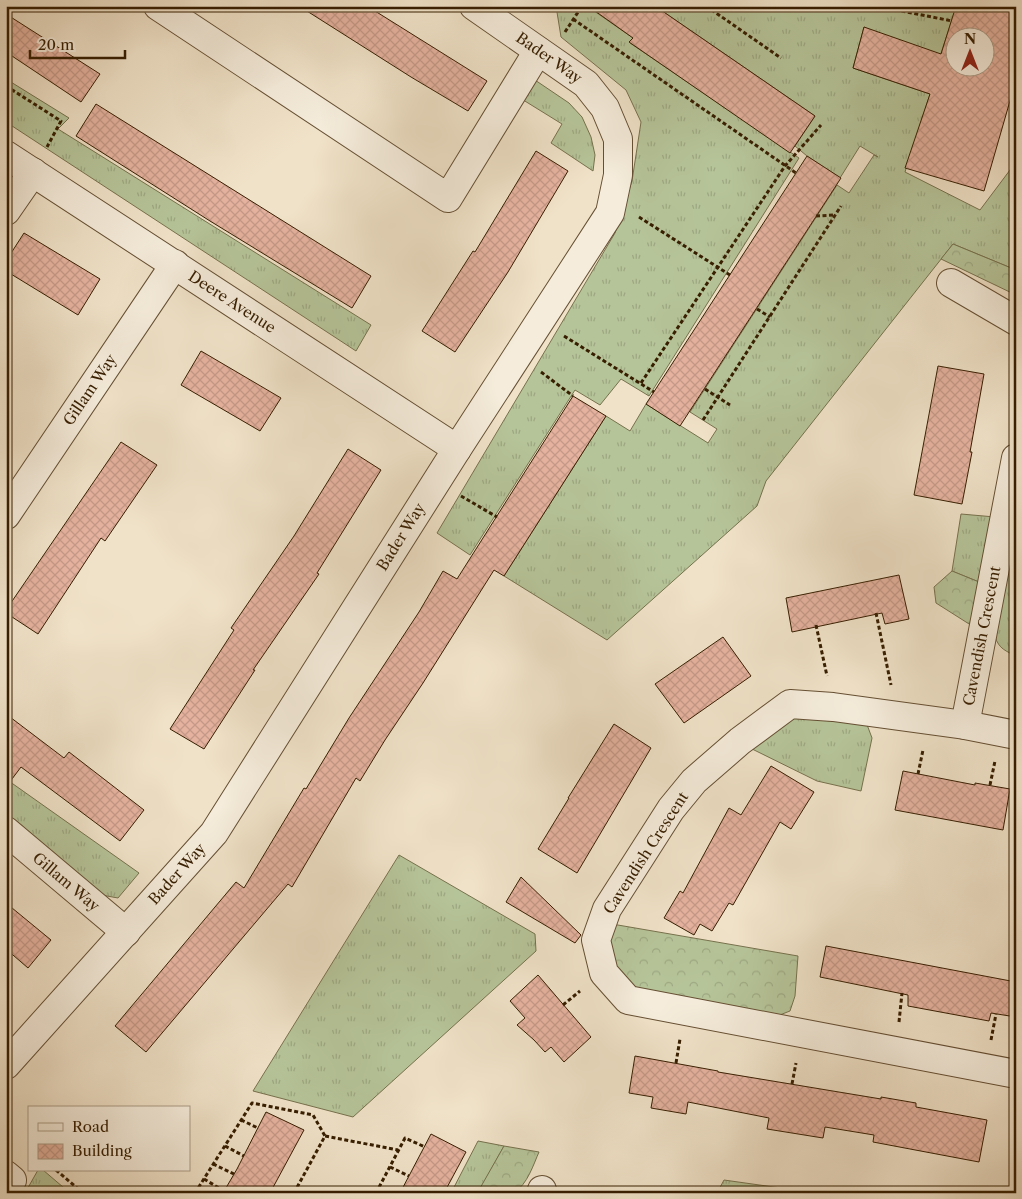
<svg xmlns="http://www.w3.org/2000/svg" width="1022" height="1199" viewBox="0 0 1022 1199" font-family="'Libre Caslon Text',serif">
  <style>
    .grass { fill: url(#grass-tufts); stroke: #76714d }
    .forest { fill: url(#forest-crowns); stroke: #76714d }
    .building { fill: url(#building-cross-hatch); stroke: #371e01; fill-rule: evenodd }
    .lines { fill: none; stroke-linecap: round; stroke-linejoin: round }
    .minor-casing { stroke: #654f33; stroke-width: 30 }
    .path { stroke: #371e01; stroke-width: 3; stroke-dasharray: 4 2.5; stroke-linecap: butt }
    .minor { stroke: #f5ecdb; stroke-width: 28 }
    .labels { text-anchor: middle; stroke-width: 4.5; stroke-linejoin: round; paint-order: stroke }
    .street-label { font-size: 15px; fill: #371e01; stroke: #f5ecdb }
  </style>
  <defs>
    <pattern id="grass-tufts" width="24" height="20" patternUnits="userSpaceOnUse" patternTransform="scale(1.25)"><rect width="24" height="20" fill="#b6c499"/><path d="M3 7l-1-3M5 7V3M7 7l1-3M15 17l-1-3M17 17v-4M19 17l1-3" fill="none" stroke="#9da882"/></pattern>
    <pattern id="forest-crowns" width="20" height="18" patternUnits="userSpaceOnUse" patternTransform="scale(1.25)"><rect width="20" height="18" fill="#b6c499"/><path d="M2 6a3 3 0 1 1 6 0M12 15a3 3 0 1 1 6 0" fill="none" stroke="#9da882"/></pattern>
    <pattern id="building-cross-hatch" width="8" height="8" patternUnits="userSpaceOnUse" patternTransform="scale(1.25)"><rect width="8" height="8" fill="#e5b29f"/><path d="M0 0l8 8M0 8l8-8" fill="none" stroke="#c59987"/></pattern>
  </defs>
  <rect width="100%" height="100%" fill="#f0e2c8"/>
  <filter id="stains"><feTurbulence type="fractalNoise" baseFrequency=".004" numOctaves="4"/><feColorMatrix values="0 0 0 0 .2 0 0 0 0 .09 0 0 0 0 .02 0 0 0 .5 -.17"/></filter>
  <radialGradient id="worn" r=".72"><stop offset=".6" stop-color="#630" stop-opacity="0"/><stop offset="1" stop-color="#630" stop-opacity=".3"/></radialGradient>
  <g class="grass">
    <path d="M556 6H587L633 38 630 43 799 158 649 396 621 379 600 405 575 390 470 555 437 533 615 233 632 181 641 122 626 90 561 37Z"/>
    <path d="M655 6H948L955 10 937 66 864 27 853 68 930 94 905 172 980 210 1016 162V270L953 244 766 481 757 506 607 640 504 576 606 416 630 431 646 404 708 443 717 429 690 412 837 185 849 193 874 155 878 157 860 146 840 178 807 156 795 146 815 116Z"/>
    <path d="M532 78 569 103 582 117 591 137 595 155 593 171 551 143 562 124 520 98Z"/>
    <path d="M6 79 69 118 58 129 371 325 356 351 6 122Z"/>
    <path d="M961 514 995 517 984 584 952 571Z"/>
    <path d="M1006 567 1016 571V656C1001 649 998 647 993 631Z"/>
    <path d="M797 713 866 722 872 738 861 791 817 781 746 746Z"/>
    <path d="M6 779 139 873 118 898 96 894 6 816Z"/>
    <path d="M399 855 535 934 536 951 353 1117 253 1091Z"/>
    <path d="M478 1141 504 1146 478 1193H451Z"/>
    <path d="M38 1170H43L70 1193H25Z"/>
    <path d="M724 1180 816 1193H717Z"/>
  </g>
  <g class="forest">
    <path d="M953 244 1016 270V295L941 259Z"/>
    <path d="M952 571 984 584 977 629 936 603 934 587Z"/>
    <path d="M612 924 798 956 795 996 790 1011 772 1018 636 992 617 968 609 951Z"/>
    <path d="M504 1146 539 1152C534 1163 527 1186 514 1192 505 1196 488 1192 479 1190Z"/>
  </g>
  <g class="building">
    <path d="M299 6H367L487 81 468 111 411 77Z"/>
    <path d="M588 6H655L815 116 790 153 629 42 633 38Z"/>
    <path d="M956 6H1016V80L984 191 905 168 930 94 853 68 864 27 941 54ZM954 38H984V68H954Z"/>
    <path d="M6 14 100 74 81 102 6 52Z"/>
    <path d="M96 104 371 276 352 308 210 221 76 136Z"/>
    <path d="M536 151 568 171 508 272 455 352 422 331 473 251 475 252Z"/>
    <path d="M807 156 841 178 680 426 646 404Z"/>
    <path d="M24 233 100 279 78 315 6 271V261Z"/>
    <path d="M201 351 281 398 260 431 181 385Z"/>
    <path d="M938 366 984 374 970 452H972L962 504 914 495Z"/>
    <path d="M573 396 606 416 504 576 494 570 423 683 385 740 360 781 356 778 292 887 288 884 146 1052 115 1026 236 882 244 888 304 788 306 789 349 718 419 612 443 571 457 579Z"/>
    <path d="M121 442 157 465 105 541 101 538 38 634 6 613V610Z"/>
    <path d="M348 449 381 470 317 573 319 574 253 670H255L204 749 170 729 234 630 231 628 294 536Z"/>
    <path d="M899 575 909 619 885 624 882 613 792 632 786 598Z"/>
    <path d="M723 637 751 676 684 723 655 684Z"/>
    <path d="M6 714 64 758 69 752 144 810 120 841 21 767 6 787Z"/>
    <path d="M614 724 651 748 577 873 538 849 569 798H568Z"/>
    <path d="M771 766 814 792 791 829 780 822 733 905 729 903 712 931 700 924 694 935 664 918 680 891 683 893 729 808 741 815Z"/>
    <path d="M903 771 975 785V783L1010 789 1003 830 895 810Z"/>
    <path d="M521 877 581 935 575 943 506 902Z"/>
    <path d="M6 903 51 940 28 968 6 949Z"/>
    <path d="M826 946 1016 982V1017L991 1013 989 1021 908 1006V995L820 977Z"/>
    <path d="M538 975 591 1037 564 1062 551 1047 545 1052 534 1040 517 1025 525 1018 510 1001Z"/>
    <path d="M635 1056 718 1071V1072L881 1099V1097L916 1103V1107L987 1120 979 1162 873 1142 874 1135 825 1127 823 1138 767 1129 769 1118 688 1102 686 1114 651 1108 653 1097 629 1093Z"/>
    <path d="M266 1112 304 1130 270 1193H223L237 1169Z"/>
    <path d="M431 1134 466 1152 444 1193H400Z"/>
  </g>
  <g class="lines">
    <g class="minor-casing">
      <g id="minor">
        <path d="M158 6 448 198 538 51"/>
        <path d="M6 155 457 449"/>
        <path d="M6 211 33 172"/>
        <path d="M951 283 1016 321"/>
        <path d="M6 515 175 264"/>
        <path d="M965 725 1016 458"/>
        <path d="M1016 735 965 725 833 707 790 704 740 741 694 781 671 809 607 909 596 940 604 973 628 1000 1016 1074"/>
        <path d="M6 831 126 932"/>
        <path d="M6 1065 214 833 457 449 610 213 618 175V139L605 108 586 84 474 6"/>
        <path d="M6 1175 12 1180"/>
        <path d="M541 1193 542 1190"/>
      </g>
    </g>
    <g class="path">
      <path d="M706 6 781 58"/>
      <path d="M876 6 952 21"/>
      <path d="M573 19 796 173"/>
      <path d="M565 32 582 6"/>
      <path d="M6 86 61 121 47 147"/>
      <path d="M816 216 835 215"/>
      <path d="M639 217 730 275"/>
      <path d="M757 309 770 317"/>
      <path d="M564 336 654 392"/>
      <path d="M541 372 573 396"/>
      <path d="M641 383 785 166 821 125"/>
      <path d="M705 389 730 405"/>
      <path d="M703 420 841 206"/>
      <path d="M461 496 497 517"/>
      <path d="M876 613 891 685"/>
      <path d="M816 625 827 676"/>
      <path d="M918 774 923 750"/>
      <path d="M990 785 995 761"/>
      <path d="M563 1005 580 991"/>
      <path d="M899 1022 902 993"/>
      <path d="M991 1040 996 1014"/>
      <path d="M676 1063 680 1039"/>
      <path d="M792 1084 796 1063"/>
      <path d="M241 1120 258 1128"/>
      <path d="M225 1146 244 1156"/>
      <path d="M213 1164 234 1174"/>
      <path d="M390 1167 409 1176"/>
      <path d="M56 1170 83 1193"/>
      <path d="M204 1179 224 1191"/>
      <path d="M195 1193 252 1103 313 1115 325 1136"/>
      <path d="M294 1193 325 1136 398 1150"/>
      <path d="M376 1193 405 1138 425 1147"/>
    </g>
    <use href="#minor" class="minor"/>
  </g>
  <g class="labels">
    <g class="street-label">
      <text transform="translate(549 58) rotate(35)" y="5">Bader Way</text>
      <text transform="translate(232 302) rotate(33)" y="5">Deere Avenue</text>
      <text transform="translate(90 390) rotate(-56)" y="5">Gillam Way</text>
      <text transform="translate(401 537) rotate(-58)" y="5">Bader Way</text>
      <text transform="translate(982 636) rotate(-79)" y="5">Cavendish Crescent</text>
      <text transform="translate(646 853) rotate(-57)" y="5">Cavendish Crescent</text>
      <text transform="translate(177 874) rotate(-48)" y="5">Bader Way</text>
      <text transform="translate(66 882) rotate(40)" y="5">Gillam Way</text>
    </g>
  </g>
  <rect width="1022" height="1199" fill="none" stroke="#f0e2c8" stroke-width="25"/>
  <rect x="8" y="8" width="1007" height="1184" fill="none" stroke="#371e01" stroke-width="2.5"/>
  <rect x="12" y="12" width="997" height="1174" fill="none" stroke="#371e01"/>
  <rect x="28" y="1106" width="162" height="65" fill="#f5ecdb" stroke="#a99a84"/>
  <rect x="38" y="1123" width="25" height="8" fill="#f5ecdb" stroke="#a99a84"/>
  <text x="72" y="1132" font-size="15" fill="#371e01">Road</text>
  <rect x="38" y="1144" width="25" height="15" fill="url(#building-cross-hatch)" stroke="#a99a84"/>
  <text x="72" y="1156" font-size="15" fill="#371e01">Building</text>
  <g transform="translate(970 52)"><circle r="24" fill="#f5ecdb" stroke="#a99a84"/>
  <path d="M0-4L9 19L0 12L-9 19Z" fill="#8f2418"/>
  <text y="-8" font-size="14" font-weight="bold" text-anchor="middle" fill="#371e01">N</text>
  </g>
  <path d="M30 50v8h95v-8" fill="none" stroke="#371e01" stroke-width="2.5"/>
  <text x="38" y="50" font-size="15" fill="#371e01" stroke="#f5ecdb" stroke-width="4" paint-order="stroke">20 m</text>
  <rect width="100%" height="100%" filter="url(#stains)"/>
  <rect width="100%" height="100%" fill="url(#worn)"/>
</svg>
